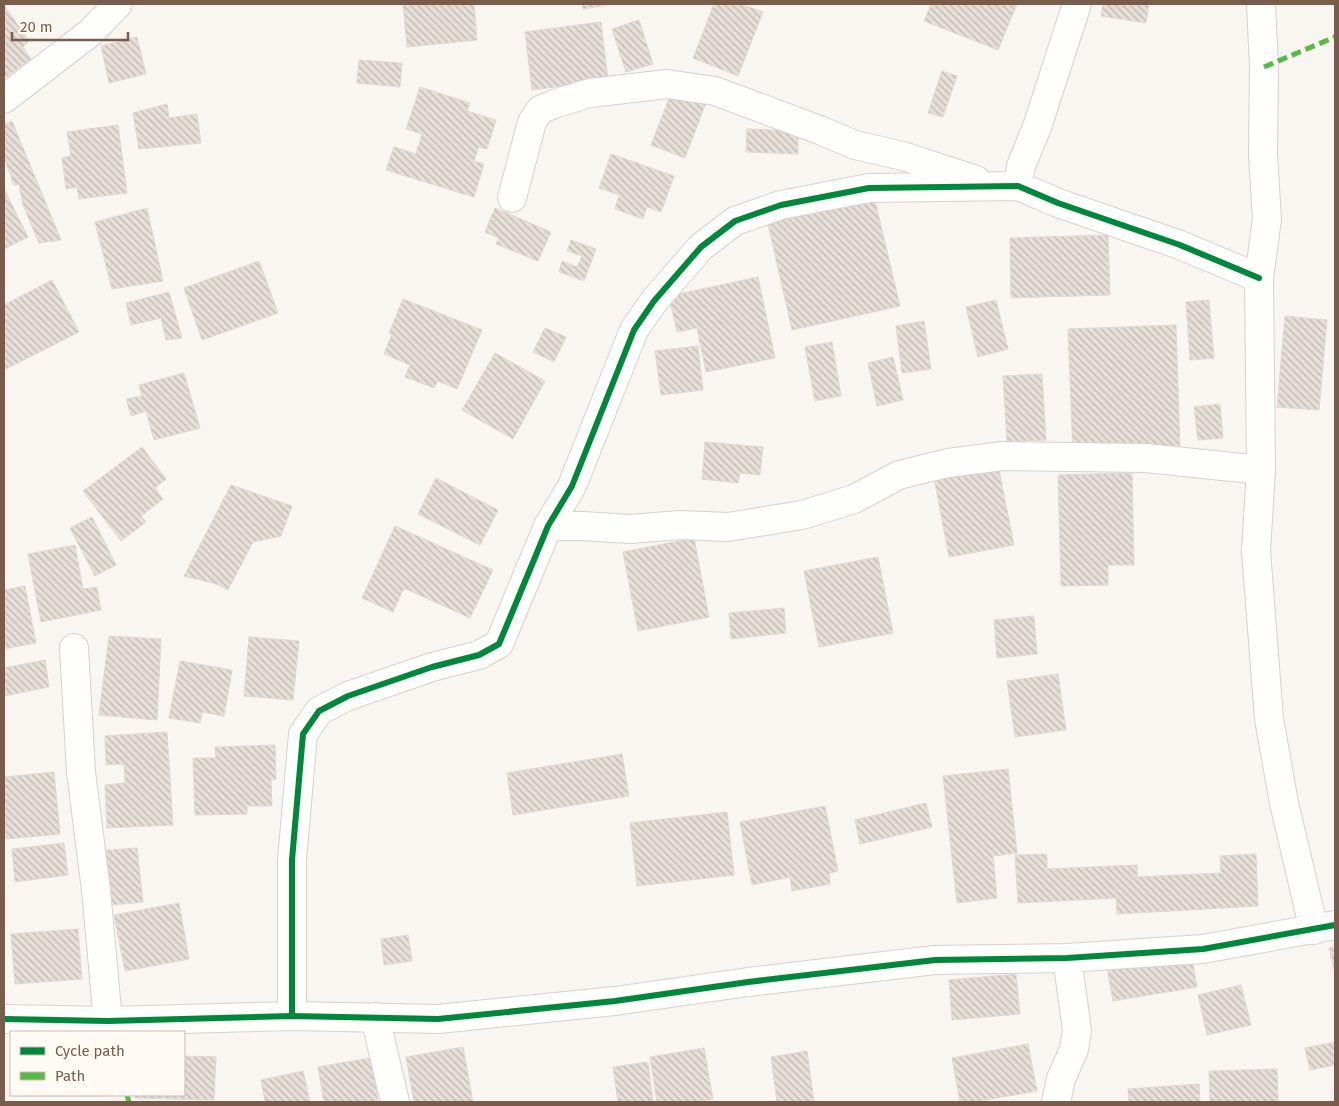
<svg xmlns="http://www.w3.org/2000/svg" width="1339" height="1106" viewBox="0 0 1339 1106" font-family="'Fira Sans',sans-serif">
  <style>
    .building { fill: url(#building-back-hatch); stroke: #e2d8d2 }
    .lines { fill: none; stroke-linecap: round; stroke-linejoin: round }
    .minor-casing { stroke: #d7d1cb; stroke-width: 30 }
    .minor { stroke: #fefefd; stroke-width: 28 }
    .quiet { stroke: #58b947; stroke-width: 5; stroke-dasharray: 10 5; stroke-linecap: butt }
    .cycleway-casing { stroke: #fffaf3; stroke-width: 9 }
    .cycleway { stroke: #00873e; stroke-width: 6 }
  </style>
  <defs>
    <pattern id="building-back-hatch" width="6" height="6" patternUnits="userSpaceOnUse" patternTransform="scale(1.25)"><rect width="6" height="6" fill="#e6ded7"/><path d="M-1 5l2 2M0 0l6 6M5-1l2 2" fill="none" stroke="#bfb7b1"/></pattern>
  </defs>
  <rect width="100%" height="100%" fill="#f9f5f0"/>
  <g class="building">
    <path d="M403 4H474L477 40 407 47Z"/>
    <path d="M582 4H612L583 9Z"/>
    <path d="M714 4H741L763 12 738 76 693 58Z"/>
    <path d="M931 4H1017L998 50 924 21Z"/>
    <path d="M1103 4H1149L1146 23 1101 16Z"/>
    <path d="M4 5 29 41 23 47 31 59 6 77 4 74Z"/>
    <path d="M639 20 653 64 626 72 612 29Z"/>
    <path d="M601 22 608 80 532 90 525 32Z"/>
    <path d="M137 37 146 74 109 83 101 46Z"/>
    <path d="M359 60 402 63 400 87 357 83Z"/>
    <path d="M942 71 957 76 943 117 928 113Z"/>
    <path d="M420 87 470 103 467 111 496 120 487 149 479 147 474 161 484 164 474 197 386 170 394 147 416 154 422 134 406 129Z"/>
    <path d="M673 88 707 100 685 158 651 145Z"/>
    <path d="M167 104 169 118 197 114 201 143 139 149 133 113Z"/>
    <path d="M12 121 61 240 39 243 23 205 19 184 14 185 5 160 4 161V125Z"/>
    <path d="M118 125 127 193 79 199 77 187 66 189 62 158 71 156 67 132Z"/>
    <path d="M747 129 798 131V154L746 152Z"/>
    <path d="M611 154 674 176 661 212 647 207 643 219 615 209 619 195 599 188Z"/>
    <path d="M4 189 28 237 4 249Z"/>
    <path d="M874 196 900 306 792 330 767 220Z"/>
    <path d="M147 208 163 281 112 289 95 222Z"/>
    <path d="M495 208 551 232 538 261 496 244 499 238 485 232Z"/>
    <path d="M1108 235 1110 295 1011 298 1010 238Z"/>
    <path d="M571 240 596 249 584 281 559 272 562 261 577 267 582 256 567 251Z"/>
    <path d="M259 261 278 313 202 340 184 288Z"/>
    <path d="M758 277 775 358 706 372 697 328 677 332 669 296Z"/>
    <path d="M52 280 79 332 4 370V305Z"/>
    <path d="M169 292 182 338 166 340 161 318 131 325 126 303Z"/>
    <path d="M403 299 482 330 457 389 438 381 434 388 405 377 410 365 384 354 392 334 389 333Z"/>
    <path d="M996 300 1008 349 978 357 966 307Z"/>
    <path d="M1209 300 1214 358 1190 360 1186 302Z"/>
    <path d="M1285 316 1327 320 1319 410 1277 407Z"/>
    <path d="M924 321 931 369 902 373 896 326Z"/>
    <path d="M1176 325 1180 449 1073 454 1068 329Z"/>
    <path d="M545 328 566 337 554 362 533 352Z"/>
    <path d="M832 342 841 396 815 401 805 347Z"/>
    <path d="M698 346 703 390 661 395 655 351Z"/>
    <path d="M495 353 545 381 513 439 462 410Z"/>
    <path d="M893 357 903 400 877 406 868 363Z"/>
    <path d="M184 373 200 428 154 440 146 411 131 416 126 399 142 396 139 385Z"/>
    <path d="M1042 374 1046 440 1007 442 1003 376Z"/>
    <path d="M1220 404 1223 438 1198 440 1194 407Z"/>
    <path d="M705 442 763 447 760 475 740 473 738 483 702 479Z"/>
    <path d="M142 447 166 479 155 488 163 499 141 516 146 522 121 541 83 491Z"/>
    <path d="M997 460 1014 545 949 557 933 473Z"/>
    <path d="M1132 473 1134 565H1108V585L1061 586 1058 475Z"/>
    <path d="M436 478 498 510 480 545 418 514Z"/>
    <path d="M231 485 292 506 281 536 253 542 228 590 216 584 184 576Z"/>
    <path d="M92 517 116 565 95 576 70 528Z"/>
    <path d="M395 526 493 570 470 618 404 588 393 612 362 598Z"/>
    <path d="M694 538 709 617 638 631 623 552Z"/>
    <path d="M75 545 83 589 97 587 101 610 41 622 28 554Z"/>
    <path d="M878 557 893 633 819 647 804 571Z"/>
    <path d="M25 586 36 643 4 649V590Z"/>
    <path d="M784 608 786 633 731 639 729 613Z"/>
    <path d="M1034 616 1037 654 997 658 994 620Z"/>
    <path d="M109 636 161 639 157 720 99 715Z"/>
    <path d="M249 637 299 641 293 700 244 696Z"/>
    <path d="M45 660 49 687 4 696V668Z"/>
    <path d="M180 661 232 670 224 716 202 712 200 723 169 718Z"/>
    <path d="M1058 674 1066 730 1015 737 1007 681Z"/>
    <path d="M167 732 173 825 107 828 105 785 125 783 124 764 106 765 105 736Z"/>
    <path d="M275 745 276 779 271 780 272 806H247V814L195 815 193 758H216L215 747Z"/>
    <path d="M622 754 629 796 513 815 507 773Z"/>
    <path d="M1008 769 1017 853 993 856 997 898 957 903 943 776Z"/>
    <path d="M54 772 60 834 6 839 4 811V777Z"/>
    <path d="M926 803 932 827 860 844 855 820Z"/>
    <path d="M825 806 838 871 829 873 830 884 792 891 790 877 752 885 740 822Z"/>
    <path d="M727 812 734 875 637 886 630 823Z"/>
    <path d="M64 843 68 875 15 882 12 849Z"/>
    <path d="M137 848 143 902 103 906 98 851Z"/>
    <path d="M1047 854V869L1137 865 1138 897 1018 903 1015 855Z"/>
    <path d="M1256 854 1258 906 1117 914 1115 878 1221 873 1220 856Z"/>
    <path d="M179 903 189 959 125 971 114 915Z"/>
    <path d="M78 929 82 979 15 984 11 934Z"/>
    <path d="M408 935 412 961 384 965 381 939Z"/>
    <path d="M1335 946V974L1329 948Z"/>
    <path d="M1191 952 1197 987 1113 1001 1107 967Z"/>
    <path d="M1016 974 1020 1014 952 1020 949 980Z"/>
    <path d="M1241 985 1251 1025 1207 1035 1198 995Z"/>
    <path d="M1335 1042V1065L1310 1070 1305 1048Z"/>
    <path d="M1028 1044 1037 1091 975 1102H960L952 1058Z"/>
    <path d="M463 1047 473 1102H414L406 1057Z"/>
    <path d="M704 1048 713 1099 693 1102H657L650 1057Z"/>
    <path d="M807 1051 814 1102H777L771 1057Z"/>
    <path d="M184 1056 216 1057 214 1100 135 1098V1095H184Z"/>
    <path d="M371 1058 378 1102H324L318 1067Z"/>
    <path d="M648 1062 653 1102H618L613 1067Z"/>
    <path d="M1277 1069 1278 1102H1210L1209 1071Z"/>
    <path d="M303 1071 310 1102H265L261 1080Z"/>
    <path d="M1199 1084 1200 1102H1129L1128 1089Z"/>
  </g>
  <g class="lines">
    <g class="minor-casing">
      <g id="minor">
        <path d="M1261 4 1264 67 1263 154 1267 219 1259 278 1261 470 1256 551 1269 719 1284 803 1314 930"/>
        <path d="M4 99 91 32 118 4"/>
        <path d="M1018 186 1021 166 1037 127 1077 4"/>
        <path d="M512 198 532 122 540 110 554 104 590 93 667 84 715 91 822 131 855 145 903 156 976 180"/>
        <path d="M548 526H583L630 529 680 525 728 527 802 515 854 499 899 475 948 463 1003 456 1146 458 1261 470"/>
        <path d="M74 648 81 772 96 890 108 1021"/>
        <path d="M292 1016V860L303 734 319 711 348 696 432 667 479 655 499 644 548 526 572 486 634 330 654 301 701 247 735 221 781 205 869 188 1018 186 1058 203 1180 245 1259 278"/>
        <path d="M375 1017 395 1102"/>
        <path d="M4 1019 108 1021 292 1016 438 1019 615 1001 748 982 935 960 1067 958 1203 949 1335 925"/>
        <path d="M1056 1102 1061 1079 1074 1049 1077 1030 1067 958"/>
      </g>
    </g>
    <use href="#minor" class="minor"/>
    <g class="quiet">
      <path d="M1264 67 1335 37"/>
      <path d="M127 1095 129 1102"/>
    </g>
    <g class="cycleway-casing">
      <g id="cycleway">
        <path d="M292 1016V860L303 734 319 711 348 696 432 667 479 655 499 644 548 526 572 486 634 330 654 301 701 247 735 221 781 205 869 188 1018 186 1058 203 1180 245 1259 278"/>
        <path d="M4 1019 108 1021 292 1016 438 1019 615 1001 748 982 935 960 1067 958 1203 949 1335 925"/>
      </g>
    </g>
    <use href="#cycleway" class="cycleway"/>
  </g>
  <rect width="1339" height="1106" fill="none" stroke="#7a5c4d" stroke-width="10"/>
  <rect x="10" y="1031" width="175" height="65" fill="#fffaf3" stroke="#cabbb1"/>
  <rect x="20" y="1047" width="25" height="8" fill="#00873e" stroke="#cabbb1"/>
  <text x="55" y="1056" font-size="15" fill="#7a5c4d">Cycle path</text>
  <rect x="20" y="1072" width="25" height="8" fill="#58b947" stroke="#cabbb1"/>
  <text x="55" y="1081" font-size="15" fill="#7a5c4d">Path</text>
  <path d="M12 32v8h116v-8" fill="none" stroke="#7a5c4d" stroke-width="2.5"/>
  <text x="20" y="32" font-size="15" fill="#7a5c4d" stroke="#fffaf3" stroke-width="4" paint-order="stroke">20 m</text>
</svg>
